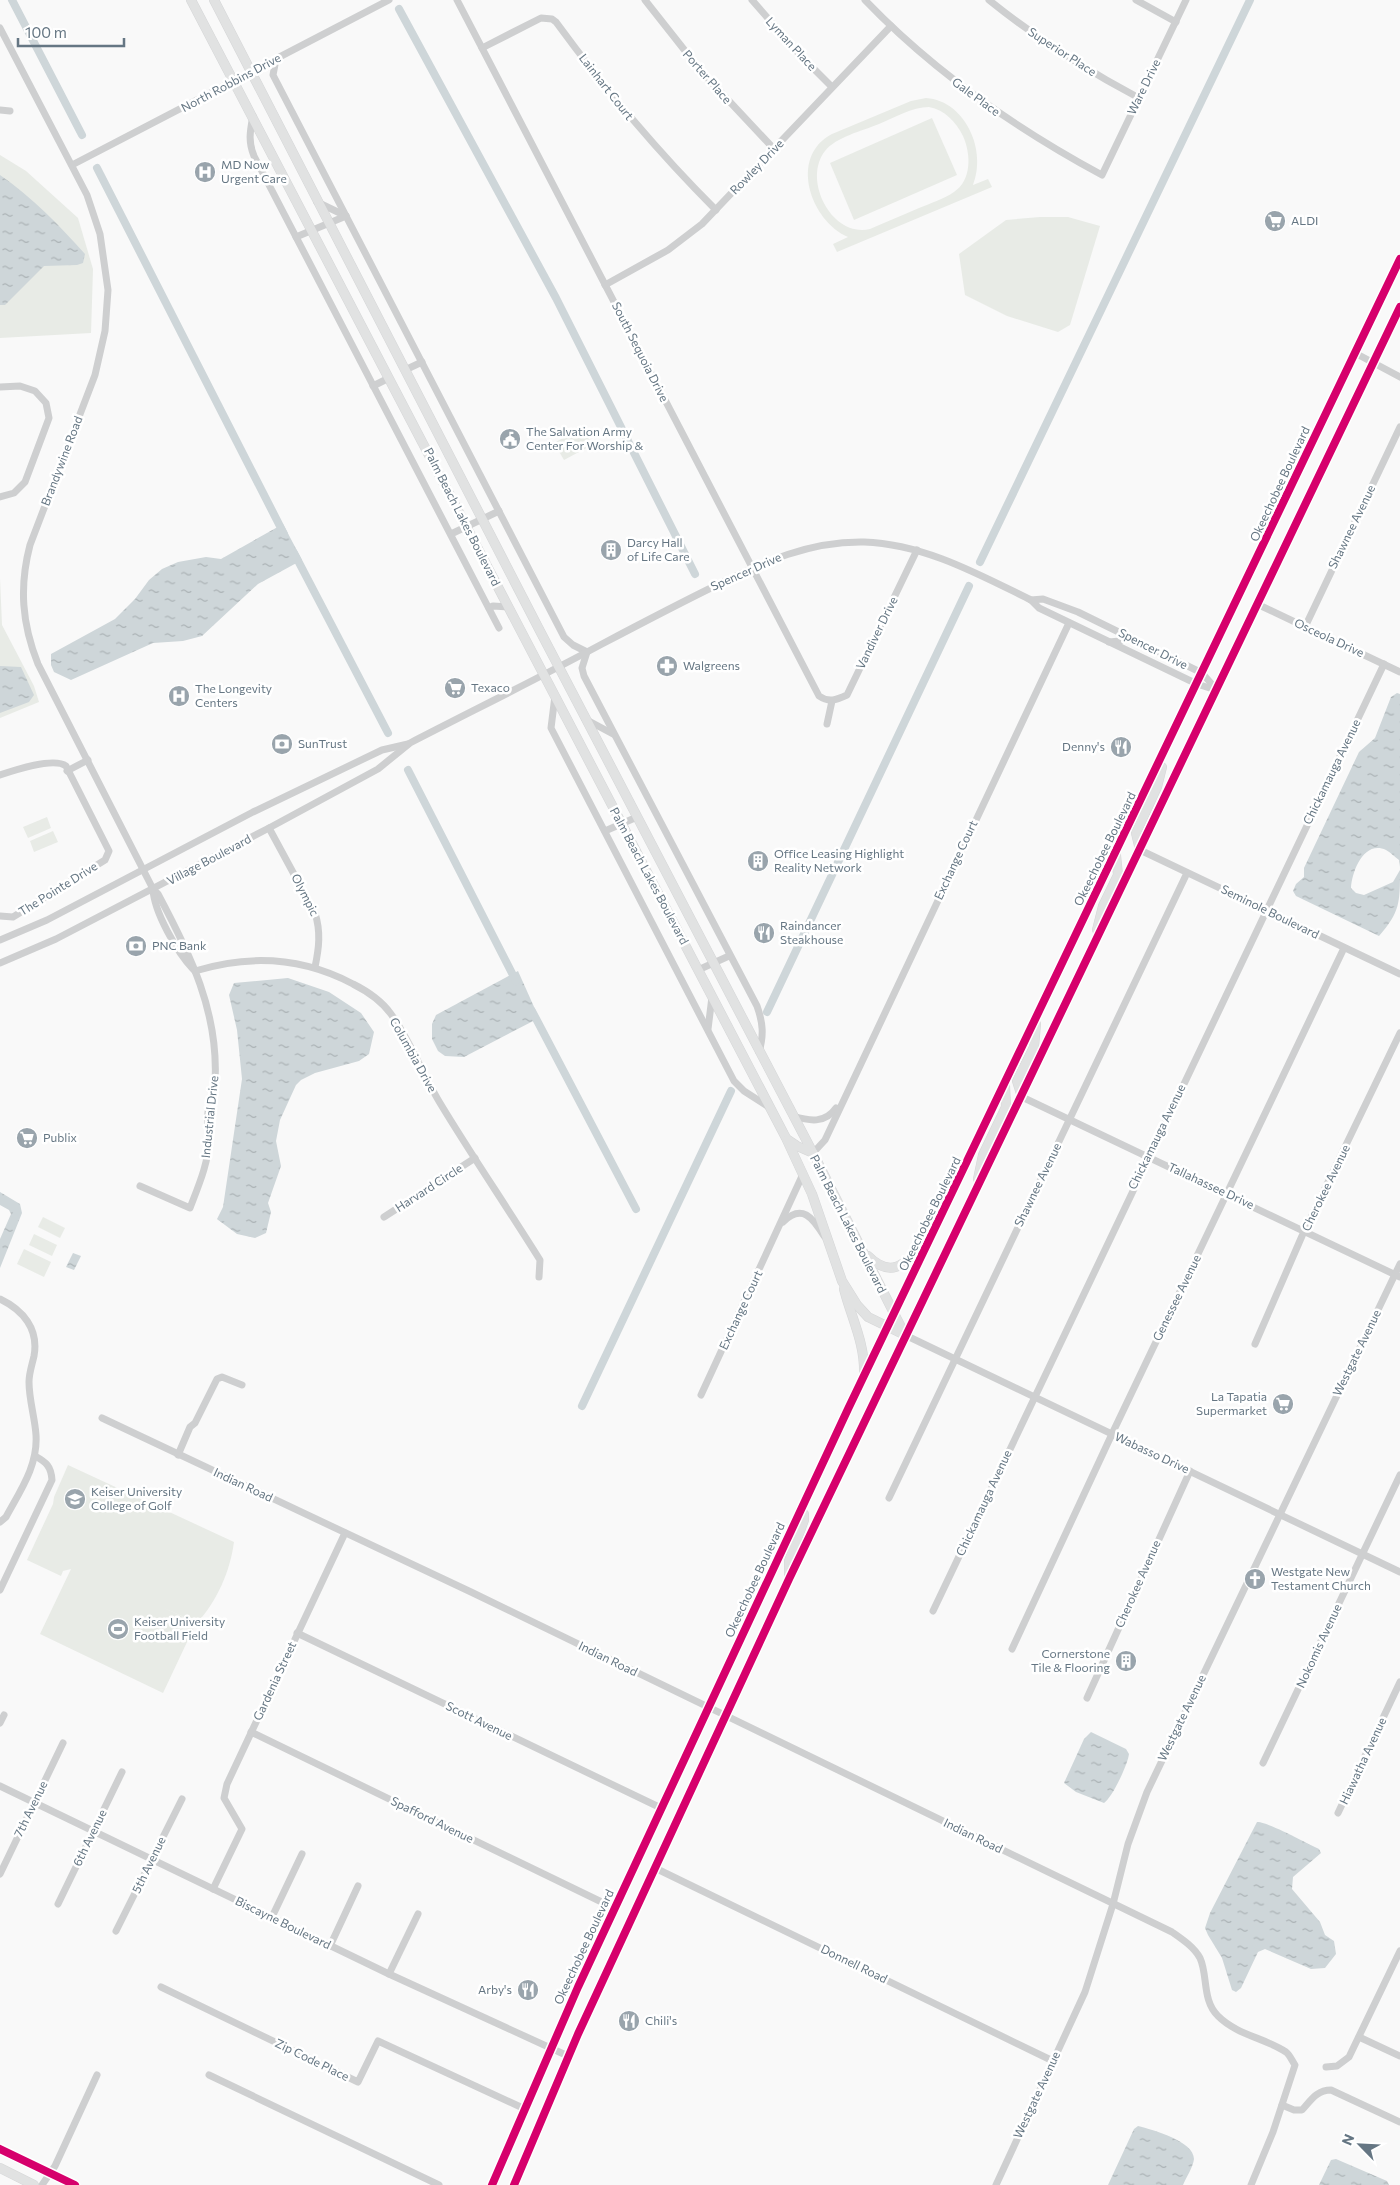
<svg xmlns="http://www.w3.org/2000/svg" width="1400" height="2185" viewBox="0 0 1400 2185" font-family="Commissioner,sans-serif">
  <style>
    .green { fill: #e8ebe6; fill-rule: evenodd }
    .water { fill: url(#water-ripples) }
    .lines { fill: none; stroke-linecap: round; stroke-linejoin: round }
    .canal { stroke: #ced6d9; stroke-width: 8 }
    .major-casing { stroke: #d5d6d7; stroke-width: 10 }
    .minor { stroke: #cecfd0; stroke-width: 7 }
    .major { stroke: #e1e2e2; stroke-width: 9 }
    .cycleway-casing { stroke: #fff; stroke-width: 11 }
    .cycleway { stroke: #d6006c; stroke-width: 8 }
    .labels { text-anchor: middle; stroke-width: 5; stroke-linejoin: round; paint-order: stroke }
    .street-label { font-size: 12px; fill: #657683; stroke: #fff }
    .poi-label { font-size: 12px; fill: #657683; stroke: #fff; text-anchor: start }
  </style>
  <defs>
    <pattern id="water-ripples" width="26" height="14" patternUnits="userSpaceOnUse" patternTransform="scale(1.25)"><rect width="26" height="14" fill="#ced6d9"/><path d="M2 4q2-2 4 0t4 0M15 11q2-2 4 0t4 0" fill="none" stroke="#abb2b5"/></pattern>
  </defs>
  <rect width="100%" height="100%" fill="#f9f9f9"/>
  <g class="green">
    <path d="M926 98C966 101 987 151 973 185L988 179 992 187 837 252 833 244 848 237C811 221 788 157 832 134L911 101ZM929 107C945 110 956 122 963 136 971 154 972 180 954 192 944 199 931 203 919 208 903 215 886 222 870 229 832 238 802 180 825 151 836 137 862 131 879 124 894 118 912 107 929 107Z"/>
    <path d="M932 118 957 175 854 220 830 163Z"/>
    <path d="M0 155 26 171 78 218 93 269 91 333 0 338Z"/>
    <path d="M1040 217H1068L1100 226 1070 325 1058 332 1007 316 965 295 959 254 1006 220Z"/>
    <path d="M583 427 592 445 564 460 554 443Z"/>
    <path d="M0 578 2 625 34 686 39 702 0 718Z"/>
    <path d="M47 817 51 828 28 838 23 827Z"/>
    <path d="M53 831 58 842 34 852 30 841Z"/>
    <path d="M43 1217 65 1228 60 1238 38 1227Z"/>
    <path d="M34 1234 57 1245 52 1256 29 1245Z"/>
    <path d="M24 1249 51 1262 44 1277 17 1264Z"/>
    <path d="M68 1465 234 1542C230 1572 217 1601 197 1623L162 1607 196 1623 163 1693 40 1634 71 1569 63 1571 61 1576 27 1560 53 1504 54 1497Z"/>
  </g>
  <g class="water">
    <path d="M0 175C33 198 59 225 85 254L83 263 77 265 44 266 5 305H0Z"/>
    <path d="M283 524 302 560 258 584 202 636 183 641 153 643 71 680 54 672 51 665V654L115 619 135 599 149 580 162 569 178 562 206 557 221 559Z"/>
    <path d="M0 666 21 667 34 695 29 702 0 713Z"/>
    <path d="M1397 693 1400 694V867L1399 860C1395 857 1390 852 1386 850 1364 840 1352 871 1351 888L1356 893 1364 895 1393 882 1400 870C1400 903 1400 912 1379 936L1296 896 1293 891 1296 884 1304 877V868L1359 752 1375 738 1391 697Z"/>
    <path d="M518 971 539 1018 464 1057 445 1056 438 1051 432 1039V1024L436 1015Z"/>
    <path d="M288 978 329 992 361 1013 374 1032 369 1054 359 1061 315 1073 301 1080 296 1085 280 1120 276 1141 281 1166 268 1203 271 1212 266 1233 255 1238 237 1234 217 1219 223 1207 242 1079 237 1030 229 995 234 983Z"/>
    <path d="M0 1192 20 1204 22 1213 0 1268V1239L11 1214 9 1210 0 1205Z"/>
    <path d="M73 1253 81 1256 74 1270 66 1267Z"/>
    <path d="M1091 1732 1126 1749 1129 1754C1128 1764 1112 1798 1104 1803L1076 1792 1064 1783 1084 1739Z"/>
    <path d="M1257 1822C1266 1821 1306 1843 1319 1849L1321 1853 1293 1877 1292 1889 1320 1922 1325 1935 1334 1941 1336 1954 1325 1968 1311 1969 1265 1949 1258 1952 1241 1988 1236 1992 1232 1990 1222 1958 1208 1935 1205 1928 1210 1913Z"/>
    <path d="M1138 2126C1153 2130 1194 2141 1194 2159 1193 2167 1186 2178 1183 2185H1108L1134 2129Z"/>
    <path d="M1336 2159 1387 2181 1389 2185H1319L1331 2160Z"/>
  </g>
  <g class="lines">
    <g class="canal">
      <path d="M12 0 82 135"/>
      <path d="M399 9 556 298 695 574"/>
      <path d="M97 168 284 534"/>
      <path d="M294 553 388 733"/>
      <path d="M980 562 1250 0"/>
      <path d="M408 770 516 981"/>
      <path d="M532 1011 636 1209"/>
      <path d="M767 1012 969 586"/>
      <path d="M582 1406 731 1091"/>
    </g>
    <g class="major-casing">
      <g id="major">
        <path d="M191 0 786 1138 812 1194 842 1281 857 1305 868 1317 905 1335"/>
        <path d="M214 0 540 631 813 1153 905 1335"/>
        <path d="M1140 850 1136 833 1157 787 1162 767"/>
        <path d="M1097 930 1103 906 1118 875 1116 855"/>
        <path d="M1022 1097 1017 1081 1034 1047 1036 1024"/>
        <path d="M788 1140 797 1146 813 1153"/>
        <path d="M978 1179 983 1155 1006 1107 1005 1085"/>
        <path d="M868 1256C893 1281 907 1261 927 1242"/>
        <path d="M844 1289C851 1317 865 1343 864 1373"/>
        <path d="M789 1576V1561L804 1520V1514L800 1511"/>
        <path d="M0 2149 75 2185"/>
        <path d="M0 2168 34 2185"/>
        <path d="M492 2185 578 1987 848 1409 1400 259"/>
        <path d="M514 2185 578 2034 789 1579 1400 307"/>
      </g>
    </g>
    <g class="minor">
      <path d="M457 0 819 696C829 703 836 700 847 695L917 550"/>
      <path d="M645 0 701 71 774 149"/>
      <path d="M752 0 800 55 832 87"/>
      <path d="M865 0C934 72 1015 128 1102 175L1186 0"/>
      <path d="M989 0C1036 38 1086 70 1139 98"/>
      <path d="M1136 0 1176 22"/>
      <path d="M0 28 87 195 100 234 108 290 105 331 95 375 30 545C19 587 22 624 38 664L153 889 158 894C190 954 219 1012 215 1082 215 1092 209 1102 208 1112 207 1121 209 1130 209 1139 209 1162 198 1187 190 1208L140 1186"/>
      <path d="M482 48 541 18 552 19 556 22C605 89 657 151 716 210"/>
      <path d="M276 59 273 75 564 637 573 645 587 652"/>
      <path d="M0 110 10 111"/>
      <path d="M253 116C250 131 248 142 254 156L499 628"/>
      <path d="M72 165 389 0"/>
      <path d="M317 202 346 216"/>
      <path d="M296 237 346 216"/>
      <path d="M605 285 668 250 702 224 891 26"/>
      <path d="M1355 353 1400 377"/>
      <path d="M405 370 422 362"/>
      <path d="M373 386 389 378"/>
      <path d="M0 387 20 386 35 391 46 403 49 418 25 482 14 493 0 497"/>
      <path d="M451 534 499 511"/>
      <path d="M1031 600 1043 599 1078 612 1202 673 1216 689"/>
      <path d="M1257 604 1400 672"/>
      <path d="M489 608 493 606 509 607"/>
      <path d="M1305 627 1400 427"/>
      <path d="M1109 642 1120 641 1129 637"/>
      <path d="M587 652 582 668 584 676 757 1006C763 1023 764 1035 759 1052"/>
      <path d="M555 696 551 728 734 1081 744 1091 769 1107"/>
      <path d="M585 719 613 734"/>
      <path d="M827 724 832 701"/>
      <path d="M67 771 88 760"/>
      <path d="M0 775C15 770 54 757 66 766L109 851 105 860 13 917 0 916"/>
      <path d="M269 828 315 913C321 932 319 948 315 967"/>
      <path d="M605 831 637 817"/>
      <path d="M1140 850 1400 974"/>
      <path d="M153 889C154 912 177 952 193 969"/>
      <path d="M0 940 47 920 253 812 382 750 408 744"/>
      <path d="M0 963 56 939 269 828 378 769 410 743C474 710 539 678 602 644 640 624 678 604 717 585 764 562 809 541 864 542 924 544 978 574 1031 600L1039 608 1197 684 1216 690"/>
      <path d="M698 970 729 956"/>
      <path d="M195 971C250 954 302 957 353 984 367 991 381 1000 391 1014 410 1040 423 1075 440 1103 472 1156 507 1207 540 1260L539 1277"/>
      <path d="M708 1029 712 997"/>
      <path d="M1022 1097 1400 1277"/>
      <path d="M793 1116C809 1121 825 1124 836 1108"/>
      <path d="M813 1153 825 1140 1069 623"/>
      <path d="M384 1217 475 1158"/>
      <path d="M783 1222C802 1203 813 1218 824 1236"/>
      <path d="M0 1299C23 1310 39 1329 34 1356 32 1365 29 1373 29 1382 29 1400 35 1418 36 1435 38 1466 20 1491 6 1517L0 1522"/>
      <path d="M905 1335 1400 1572"/>
      <path d="M1255 1344 1302 1236 1400 1033"/>
      <path d="M701 1395 803 1174"/>
      <path d="M102 1418 471 1592 1172 1932C1182 1939 1194 1947 1200 1958 1208 1975 1202 2001 1218 2016 1237 2035 1265 2038 1286 2052 1290 2055 1292 2061 1295 2065L1273 2132 1251 2185"/>
      <path d="M178 1455 190 1427 195 1423 217 1379 222 1377 242 1385"/>
      <path d="M889 1498 1187 873"/>
      <path d="M0 1590 52 1480C51 1466 46 1462 35 1456"/>
      <path d="M933 1611 1384 664"/>
      <path d="M297 1633 661 1808"/>
      <path d="M1012 1649 1112 1434 1344 948"/>
      <path d="M1087 1698 1190 1471"/>
      <path d="M0 1723 4 1715"/>
      <path d="M251 1732 614 1908"/>
      <path d="M1263 1763 1400 1475"/>
      <path d="M0 1786 389 1974 568 2056"/>
      <path d="M1338 1813 1400 1682"/>
      <path d="M655 1868 1053 2061"/>
      <path d="M0 1874 63 1743"/>
      <path d="M213 1889 242 1829 224 1798 227 1784 345 1533"/>
      <path d="M58 1904 122 1772"/>
      <path d="M272 1917 302 1854"/>
      <path d="M116 1931 182 1799"/>
      <path d="M330 1946 358 1886"/>
      <path d="M389 1974 418 1914"/>
      <path d="M161 1987 358 2082 378 2041 525 2109"/>
      <path d="M1359 2037 1400 2056"/>
      <path d="M1326 2067 1337 2066 1349 2057 1400 1951"/>
      <path d="M209 2075 439 2185"/>
      <path d="M1282 2105 1294 2110H1302C1311 2100 1317 2090 1331 2090L1400 2122"/>
      <path d="M42 2185 55 2166 97 2075"/>
      <path d="M996 2185 1085 1992 1113 1904 1128 1844 1147 1792 1400 1264"/>
    </g>
    <use href="#major" class="major"/>
    <g class="cycleway-casing">
      <g id="cycleway">
        <path d="M0 2149 75 2185"/>
        <path d="M492 2185 578 1987 848 1409 1400 259"/>
        <path d="M514 2185 578 2034 789 1579 1400 307"/>
      </g>
    </g>
    <use href="#cycleway" class="cycleway"/>
  </g>
  <defs>
    <g id="hospital-disc" transform="scale(1.125)"><circle r="9.5" fill="#99a4ac" stroke="#fff"/><path d="M-5-5h3v3.5h4V-5h3V5h-3V1.5h-4V5h-3Z" fill="#fff"/></g>
    <g id="supermarket-disc" transform="scale(1.125)"><circle r="9.5" fill="#99a4ac" stroke="#fff"/><path d="M-6-5.5h2.5l.6 2H6L4.5 2H-2.5L-4.4-4H-6ZM-1.5 3.2a1.3 1.3 0 1 0 .1 0ZM3 3.2a1.3 1.3 0 1 0 .1 0Z" fill="#fff"/></g>
    <g id="civic-disc" transform="scale(1.125)"><circle r="9.5" fill="#99a4ac" stroke="#fff"/><path d="M-.6-6.5H3V-4.5H.6V-3L4-1V1h2V6H-6V1h2V-1L-.6-3ZM-1.2 2.5V6h2.4V2.5Z" fill="#fff"/></g>
    <g id="building-disc" transform="scale(1.125)"><circle r="9.5" fill="#99a4ac" stroke="#fff"/><path d="M-4-6H4V6H1V3H-1V6H-4ZM-2.5-4.3h1.7v1.8h-1.7ZM.8-4.3h1.7v1.8H.8ZM-2.5-1h1.7V.8h-1.7ZM.8-1h1.7V.8H.8Z" fill="#fff"/></g>
    <g id="pharmacy-disc" transform="scale(1.125)"><circle r="9.5" fill="#99a4ac" stroke="#fff"/><path d="M-2-6h4v4h4v4h-4v4h-4v-4h-4v-4h4Z" fill="#fff"/></g>
    <g id="bank-disc" transform="scale(1.125)"><circle r="9.5" fill="#99a4ac" stroke="#fff"/><path d="M-6-4H6V4H-6ZM0-2.3a2.3 2.3 0 1 0 0 4.6a2.3 2.3 0 1 0 0-4.6Z" fill="#fff"/></g>
    <g id="restaurant-disc" transform="scale(1.125)"><circle r="9.5" fill="#99a4ac" stroke="#fff"/><path d="M-5-6h1v4h1v-4h1v4h1v-4h1v5L-1.5 .5V6h-2V.5L-5-1ZM5-6V6H3V1.5H1.5Q1.5-4 5-6Z" fill="#fff"/></g>
    <g id="university-disc" transform="scale(1.125)"><circle r="9.5" fill="#99a4ac" stroke="#fff"/><path d="M0-5L7-2L0 1L-7-2ZM-4 1L0 2.5L4 1V4Q0 6-4 4Z" fill="#fff"/></g>
    <g id="church-disc" transform="scale(1.125)"><circle r="9.5" fill="#99a4ac" stroke="#fff"/><path d="M-1.2-6h2.4v3.5h3.3v2.4h-3.3V6h-2.4V-.1h-3.3v-2.4h3.3Z" fill="#fff"/></g>
    <g id="stadium-disc" transform="scale(1.125)"><circle r="9.5" fill="#99a4ac" stroke="#fff"/><path d="M0-5a6.5 5 0 1 0 0 10a6.5 5 0 1 0 0-10ZM-3.5-1.8h7v3.6h-7Z" fill="#fff"/></g>
  </defs>
  <g fill-rule="evenodd">
    <use href="#hospital-disc" x="205" y="172"/>
    <use href="#supermarket-disc" x="1275" y="221"/>
    <use href="#civic-disc" x="510" y="439"/>
    <use href="#building-disc" x="611" y="550"/>
    <use href="#pharmacy-disc" x="667" y="666"/>
    <use href="#supermarket-disc" x="455" y="688"/>
    <use href="#hospital-disc" x="179" y="696"/>
    <use href="#bank-disc" x="282" y="744"/>
    <use href="#restaurant-disc" x="1121" y="747"/>
    <use href="#building-disc" x="758" y="861"/>
    <use href="#restaurant-disc" x="764" y="933"/>
    <use href="#bank-disc" x="136" y="946"/>
    <use href="#supermarket-disc" x="27" y="1138"/>
    <use href="#supermarket-disc" x="1283" y="1404"/>
    <use href="#university-disc" x="75" y="1499"/>
    <use href="#church-disc" x="1255" y="1579"/>
    <use href="#stadium-disc" x="118" y="1629"/>
    <use href="#building-disc" x="1126" y="1661"/>
    <use href="#restaurant-disc" x="528" y="1990"/>
    <use href="#restaurant-disc" x="629" y="2021"/>
  </g>
  <g class="labels">
    <g class="street-label">
      <text transform="translate(791 44) rotate(47)" y="4">Lyman Place</text>
      <text transform="translate(1062 52) rotate(33)" y="4">Superior Place</text>
      <text transform="translate(707 77) rotate(49)" y="4">Porter Place</text>
      <text transform="translate(231 83) rotate(-28)" y="4">North Robbins Drive</text>
      <text transform="translate(606 87) rotate(52)" y="4">Lainhart Court</text>
      <text transform="translate(1144 87) rotate(-64)" y="4">Ware Drive</text>
      <text transform="translate(976 97) rotate(36)" y="4">Gale Place</text>
      <text transform="translate(757 167) rotate(-46)" y="4">Rowley Drive</text>
      <text transform="translate(640 352) rotate(63)" y="4">South Sequoia Drive</text>
      <text transform="translate(62 461) rotate(-69)" y="4">Brandywine Road</text>
      <text transform="translate(1280 484) rotate(-65)" y="4">Okeechobee Boulevard</text>
      <text transform="translate(462 517) rotate(63)" y="4">Palm Beach Lakes Boulevard</text>
      <text transform="translate(1352 527) rotate(-64)" y="4">Shawnee Avenue</text>
      <text transform="translate(746 572) rotate(-24)" y="4">Spencer Drive</text>
      <text transform="translate(877 633) rotate(-64)" y="4">Vandiver Drive</text>
      <text transform="translate(1329 638) rotate(25)" y="4">Osceola Drive</text>
      <text transform="translate(1153 649) rotate(27)" y="4">Spencer Drive</text>
      <text transform="translate(1332 772) rotate(-64)" y="4">Chickamauga Avenue</text>
      <text transform="translate(1105 849) rotate(-64)" y="4">Okeechobee Boulevard</text>
      <text transform="translate(209 860) rotate(-28)" y="4">Village Boulevard</text>
      <text transform="translate(956 860) rotate(-65)" y="4">Exchange Court</text>
      <text transform="translate(649 876) rotate(62)" y="4">Palm Beach Lakes Boulevard</text>
      <text transform="translate(58 889) rotate(-32)" y="4">The Pointe Drive</text>
      <text transform="translate(305 895) rotate(63)" y="4">Olympic</text>
      <text transform="translate(1270 912) rotate(26)" y="4">Seminole Boulevard</text>
      <text transform="translate(413 1055) rotate(61)" y="4">Columbia Drive</text>
      <text transform="translate(210 1117) rotate(-84)" y="4">Industrial Drive</text>
      <text transform="translate(1157 1137) rotate(-64)" y="4">Chickamauga Avenue</text>
      <text transform="translate(1038 1185) rotate(-64)" y="4">Shawnee Avenue</text>
      <text transform="translate(1211 1186) rotate(25)" y="4">Tallahassee Drive</text>
      <text transform="translate(429 1188) rotate(-33)" y="4">Harvard Circle</text>
      <text transform="translate(1326 1188) rotate(-64)" y="4">Cherokee Avenue</text>
      <text transform="translate(930 1214) rotate(-64)" y="4">Okeechobee Boulevard</text>
      <text transform="translate(848 1224) rotate(63)" y="4">Palm Beach Lakes Boulevard</text>
      <text transform="translate(1177 1298) rotate(-64)" y="4">Genessee Avenue</text>
      <text transform="translate(741 1310) rotate(-65)" y="4">Exchange Court</text>
      <text transform="translate(1357 1353) rotate(-64)" y="4">Westgate Avenue</text>
      <text transform="translate(1152 1453) rotate(25)" y="4">Wabasso Drive</text>
      <text transform="translate(243 1485) rotate(25)" y="4">Indian Road</text>
      <text transform="translate(984 1503) rotate(-65)" y="4">Chickamauga Avenue</text>
      <text transform="translate(755 1580) rotate(-65)" y="4">Okeechobee Boulevard</text>
      <text transform="translate(1138 1584) rotate(-66)" y="4">Cherokee Avenue</text>
      <text transform="translate(1319 1646) rotate(-65)" y="4">Nokomis Avenue</text>
      <text transform="translate(608 1659) rotate(26)" y="4">Indian Road</text>
      <text transform="translate(275 1681) rotate(-65)" y="4">Gardenia Street</text>
      <text transform="translate(1182 1718) rotate(-64)" y="4">Westgate Avenue</text>
      <text transform="translate(479 1721) rotate(26)" y="4">Scott Avenue</text>
      <text transform="translate(1363 1761) rotate(-65)" y="4">Hiawatha Avenue</text>
      <text transform="translate(31 1809) rotate(-64)" y="4">7th Avenue</text>
      <text transform="translate(432 1820) rotate(26)" y="4">Spafford Avenue</text>
      <text transform="translate(973 1836) rotate(26)" y="4">Indian Road</text>
      <text transform="translate(90 1838) rotate(-64)" y="4">6th Avenue</text>
      <text transform="translate(149 1865) rotate(-64)" y="4">5th Avenue</text>
      <text transform="translate(283 1923) rotate(26)" y="4">Biscayne Boulevard</text>
      <text transform="translate(584 1947) rotate(-65)" y="4">Okeechobee Boulevard</text>
      <text transform="translate(854 1964) rotate(26)" y="4">Donnell Road</text>
      <text transform="translate(312 2060) rotate(26)" y="4">Zip Code Place</text>
      <text transform="translate(1037 2095) rotate(-65)" y="4">Westgate Avenue</text>
    </g>
    <g class="poi-label">
      <text x="221" y="169">MD Now<tspan x="221" dy="14">Urgent Care</tspan></text>
      <text x="1291" y="225">ALDI</text>
      <text x="526" y="436">The Salvation Army<tspan x="526" dy="14">Center For Worship &amp;</tspan></text>
      <text x="627" y="547">Darcy Hall<tspan x="627" dy="14">of Life Care</tspan></text>
      <text x="683" y="670">Walgreens</text>
      <text x="471" y="692">Texaco</text>
      <text x="195" y="693">The Longevity<tspan x="195" dy="14">Centers</tspan></text>
      <text x="298" y="748">SunTrust</text>
      <text x="1105" y="751" text-anchor="end">Denny's</text>
      <text x="774" y="858">Office Leasing Highlight<tspan x="774" dy="14">Reality Network</tspan></text>
      <text x="780" y="930">Raindancer<tspan x="780" dy="14">Steakhouse</tspan></text>
      <text x="152" y="950">PNC Bank</text>
      <text x="43" y="1142">Publix</text>
      <text x="1267" y="1401" text-anchor="end">La Tapatia<tspan x="1267" dy="14">Supermarket</tspan></text>
      <text x="91" y="1496">Keiser University<tspan x="91" dy="14">College of Golf</tspan></text>
      <text x="1271" y="1576">Westgate New<tspan x="1271" dy="14">Testament Church</tspan></text>
      <text x="134" y="1626">Keiser University<tspan x="134" dy="14">Football Field</tspan></text>
      <text x="1110" y="1658" text-anchor="end">Cornerstone<tspan x="1110" dy="14">Tile &amp; Flooring</tspan></text>
      <text x="512" y="1994" text-anchor="end">Arby's</text>
      <text x="645" y="2025">Chili's</text>
    </g>
  </g>
  <g transform="translate(1360 2145) rotate(294)" stroke="#ffffff" stroke-width="4" paint-order="stroke">
  <path d="M0-4L9 19L0 12L-9 19Z" fill="#657683"/>
  <text y="-8" font-size="14" font-weight="bold" text-anchor="middle" fill="#657683">N</text>
  </g>
  <path d="M18 38v8h106v-8" fill="none" stroke="#657683" stroke-width="2.5"/>
  <text x="25" y="38" font-size="15" fill="#657683" stroke="#ffffff" stroke-width="4" paint-order="stroke">100 m</text>
</svg>
